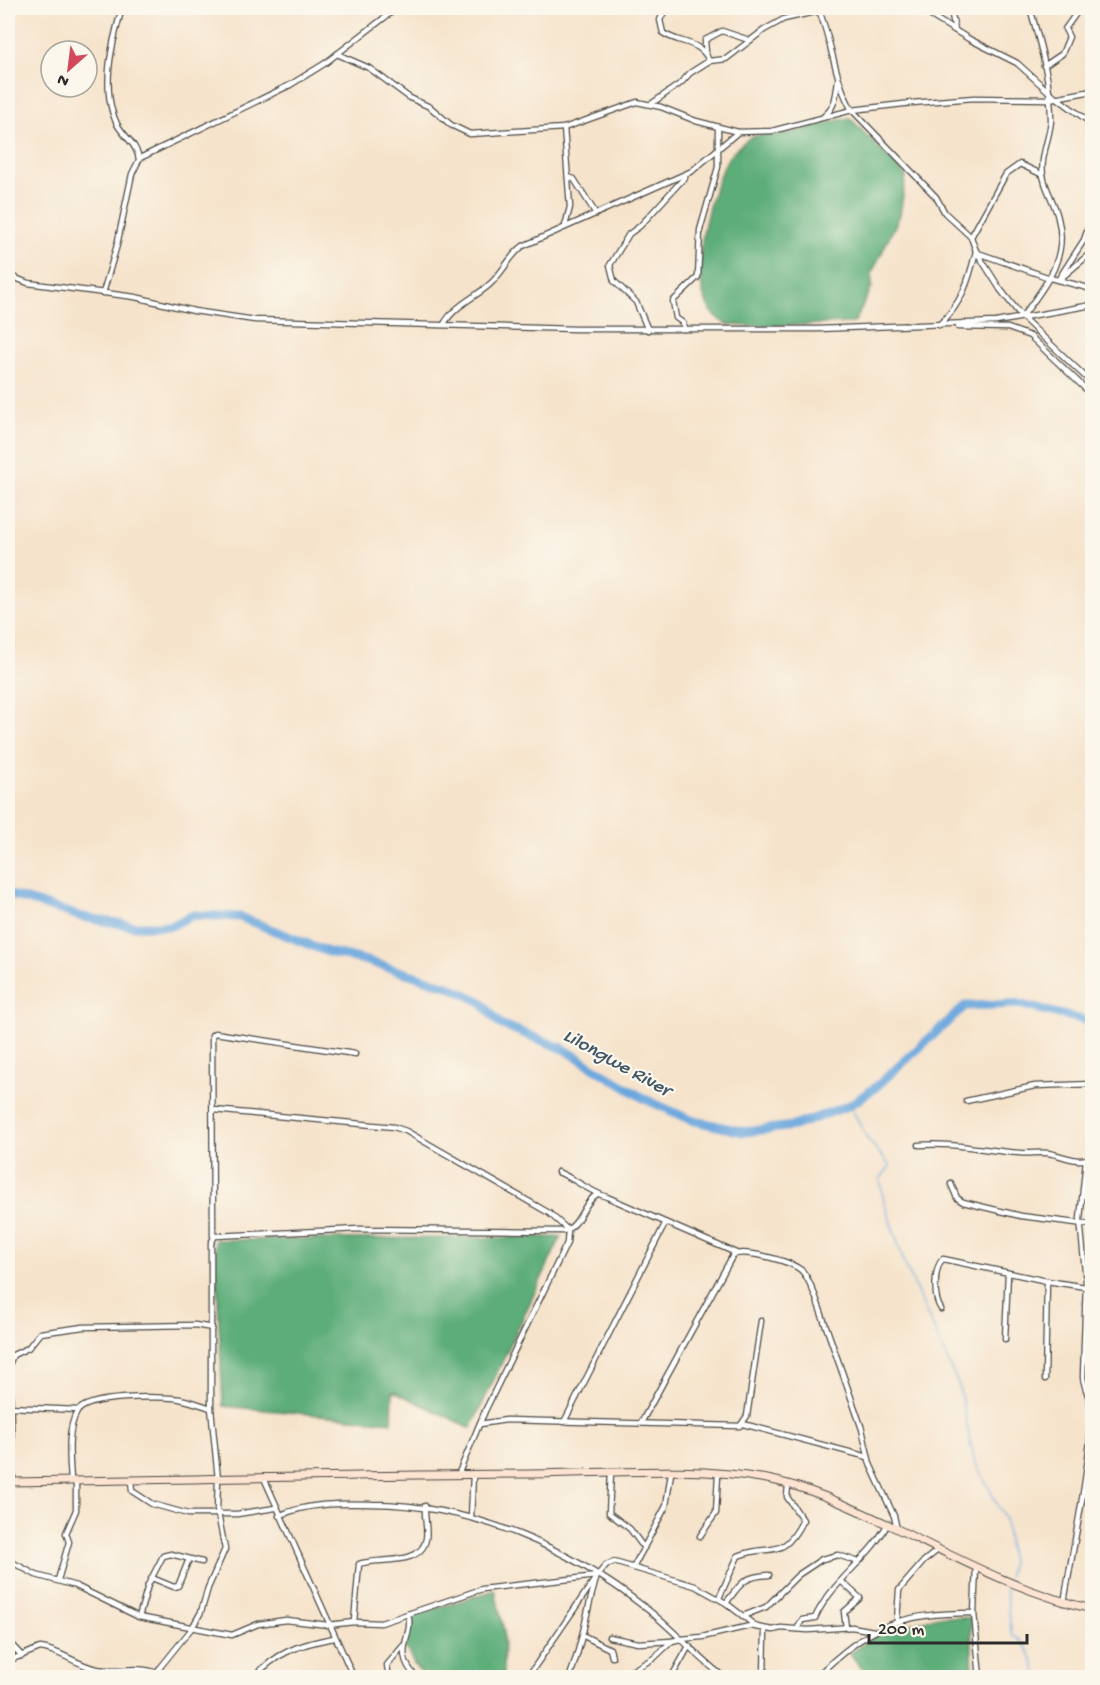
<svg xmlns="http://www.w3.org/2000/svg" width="1100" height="1685" viewBox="0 0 1100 1685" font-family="'Gochi Hand',sans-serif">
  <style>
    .forest { fill: #5dad79; stroke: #446c52; stroke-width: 1.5 }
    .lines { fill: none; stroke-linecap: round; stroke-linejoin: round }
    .stream { stroke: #6ca7dd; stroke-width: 1.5 }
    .river { stroke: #6ca7dd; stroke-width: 9 }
    .pedestrian-casing { stroke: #494743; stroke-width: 6 }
    .minor-casing { stroke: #494743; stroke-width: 7 }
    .secondary-casing { stroke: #494743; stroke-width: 9 }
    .pedestrian { stroke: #fff; stroke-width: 4 }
    .minor { stroke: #fff; stroke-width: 4.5 }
    .secondary { stroke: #fde3d1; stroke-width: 7 }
    .labels { text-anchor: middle; stroke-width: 4.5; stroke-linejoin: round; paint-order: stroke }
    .water-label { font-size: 20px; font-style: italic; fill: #425669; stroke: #fbf7ec }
  </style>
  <rect width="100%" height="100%" fill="#fbf7ec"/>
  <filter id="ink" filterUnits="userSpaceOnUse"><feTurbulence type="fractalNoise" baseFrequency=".0167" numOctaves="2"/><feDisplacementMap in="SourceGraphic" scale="12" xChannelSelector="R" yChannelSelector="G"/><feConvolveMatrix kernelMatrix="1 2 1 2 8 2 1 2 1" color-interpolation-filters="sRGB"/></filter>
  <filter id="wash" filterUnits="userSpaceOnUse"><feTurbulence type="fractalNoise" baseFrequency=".008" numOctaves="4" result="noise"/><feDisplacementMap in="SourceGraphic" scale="24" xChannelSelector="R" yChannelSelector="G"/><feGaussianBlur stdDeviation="1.35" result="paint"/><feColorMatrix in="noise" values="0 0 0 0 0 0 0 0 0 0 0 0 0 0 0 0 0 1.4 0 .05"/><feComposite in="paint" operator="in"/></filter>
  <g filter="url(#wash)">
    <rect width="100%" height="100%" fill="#f6e3cb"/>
    <g class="forest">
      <path d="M850 118 906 176 900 215 872 273V287L854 323C835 323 738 329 727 324 678 303 707 197 726 162 730 154 741 144 748 139 756 133 773 136 784 134 806 131 827 121 850 118Z"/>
      <path d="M561 1237 471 1428 393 1391 392 1422 223 1406 215 1240Z"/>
      <path d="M495 1590 504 1632 503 1677H425L415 1666 405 1646 415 1615Z"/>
      <path d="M938 1616 971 1618 973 1677H869L850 1654 878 1633Z"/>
    </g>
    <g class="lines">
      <g class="stream">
        <path d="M850 1105 867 1138 890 1166 880 1179 884 1202 904 1262 959 1386 974 1460 1005 1519 1011 1564 1008 1577"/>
        <path d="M1005 1586 1012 1635C1028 1642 1033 1661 1038 1678"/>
      </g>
      <path class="river" d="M8 894 82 917 133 926H171L193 915 240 917 328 952 360 959 448 986 480 1001 500 1024 564 1049 645 1099 691 1120 744 1132 794 1126 850 1105 876 1087 965 1006 1018 1004 1092 1022"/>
    </g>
  </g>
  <g filter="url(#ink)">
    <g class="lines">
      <g class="pedestrian-casing">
        <path id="pedestrian" d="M159 1669 192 1628"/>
      </g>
      <g class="minor-casing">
        <g id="minor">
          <path d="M122 8C112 43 100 89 117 124 124 137 137 144 139 159"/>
          <path d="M818 8C832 41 834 79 852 110L936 197 945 213 971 237 976 251 1000 289 1022 317 1092 383"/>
          <path d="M918 8 969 39 1017 63 1048 91 1092 124"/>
          <path d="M664 12 660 20 663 33C679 44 701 40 709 61"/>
          <path d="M955 30 952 15 957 8"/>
          <path d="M337 54 369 68 410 98 430 107 451 125 470 134 564 128 637 102 661 107 696 121 738 132"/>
          <path d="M706 54 705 40 722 31 749 40"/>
          <path d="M1044 66 1062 54 1069 37 1065 29 1080 8"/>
          <path d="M651 104 681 83 690 73 709 61 726 59 764 30 784 19 819 11"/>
          <path d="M824 116C836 107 836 94 838 80"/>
          <path d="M564 128 570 207 565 226"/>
          <path d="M568 177 574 179 596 214"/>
          <path d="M971 237 1006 174 1020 164 1043 175"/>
          <path d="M978 253 1050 278 1092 289"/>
          <path d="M8 275 28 283 135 297 194 311 255 320 576 329H818L996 322 1092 305"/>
          <path d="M1060 279 1092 252"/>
          <path d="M1058 280 1084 240 1092 217"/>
          <path d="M103 293 117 245 132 174 140 158 290 85 324 64 397 8"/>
          <path d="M1022 317C1045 286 1069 258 1058 218 1055 203 1045 189 1043 175 1040 157 1050 137 1051 120 1051 82 1040 43 1030 8"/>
          <path d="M444 324C454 306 474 298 489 285 503 273 509 256 523 246L692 171 738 132 772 131 852 110 912 103 974 98 1049 99 1092 91"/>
          <path d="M939 325C962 304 969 280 976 251"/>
          <path d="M958 327 1008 328 1030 336 1092 395"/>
          <path d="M684 329 683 323 676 318 673 301 698 277 700 230 718 167V128"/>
          <path d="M648 330 636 302 614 281 610 265 629 234 640 226 685 177"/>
          <path d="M966 1101 1035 1086 1092 1084"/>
          <path d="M214 1110 394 1127 406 1131 549 1213 568 1230 567 1243 485 1411 458 1475"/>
          <path d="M919 1145C954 1142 985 1151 1020 1153 1029 1154 1039 1152 1048 1153 1063 1155 1078 1165 1092 1157"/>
          <path d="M558 1172C575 1179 590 1192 607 1197L736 1253"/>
          <path d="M951 1184 957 1198 963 1202 1021 1216 1092 1225"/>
          <path d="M213 1236 212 1035 215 1033 355 1054"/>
          <path d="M941 1309C933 1298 934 1267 943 1259L1047 1281 1092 1288"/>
          <path d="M1005 1339 1008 1273"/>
          <path d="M1045 1379 1047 1281"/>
          <path d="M8 1407 78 1410"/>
          <path d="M564 1422 665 1224"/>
          <path d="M641 1423 733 1255C745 1249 790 1261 801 1270 808 1276 811 1287 815 1295L862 1429 870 1464 894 1516 897 1529"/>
          <path d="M480 1424 506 1420 740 1426 747 1416 761 1321"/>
          <path d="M743 1424 868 1457"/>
          <path d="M611 1473 609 1513 630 1529 644 1548"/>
          <path d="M264 1478 354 1678"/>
          <path d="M131 1480 132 1491 152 1504 188 1514H237L275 1508"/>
          <path d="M71 1481C70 1460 66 1431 77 1412 87 1395 161 1396 180 1399 191 1401 201 1405 211 1408"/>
          <path d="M13 1482 9 1365 13 1355 28 1348 40 1333 83 1327 195 1325 212 1328"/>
          <path d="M279 1516C305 1503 343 1503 372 1504 473 1505 568 1547 647 1609 674 1630 697 1657 725 1678"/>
          <path d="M471 1517 473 1475"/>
          <path d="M700 1536 716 1513 718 1474"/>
          <path d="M8 1560 36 1575 76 1586 139 1617 232 1635 258 1624 286 1620 328 1625 354 1622 381 1623 482 1589 597 1576C586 1610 583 1644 569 1678"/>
          <path d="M634 1566 666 1506 671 1473"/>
          <path d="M976 1567 974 1613 980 1678"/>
          <path d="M152 1578 174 1587 178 1586 189 1559"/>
          <path d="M58 1580 69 1542 66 1533 76 1510V1481"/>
          <path d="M842 1582 860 1598 844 1612 846 1627"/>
          <path d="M719 1598 738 1556C772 1542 781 1563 803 1520L787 1497 788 1485"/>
          <path d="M726 1603C741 1583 744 1576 769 1575"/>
          <path d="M1064 1603C1074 1540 1089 1476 1092 1412 1092 1401 1084 1389 1083 1377L1086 1282 1080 1219 1086 1160"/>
          <path d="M408 1614C415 1637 390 1650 417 1678"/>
          <path d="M743 1616 766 1607 798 1575 822 1559 838 1555 859 1562"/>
          <path d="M139 1617 148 1585 163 1556 171 1554 202 1562"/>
          <path d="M897 1621 899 1590 924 1561 939 1549"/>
          <path d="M354 1622 359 1564C378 1557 421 1567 426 1539 428 1529 424 1517 425 1506"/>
          <path d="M192 1628 201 1612 208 1588 225 1549 217 1509 218 1479 211 1408V1243L215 1236 359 1229 563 1231C581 1226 581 1205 596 1195"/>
          <path d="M797 1629 802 1620 815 1618C831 1582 869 1559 887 1525"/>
          <path d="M584 1636 610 1649 612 1657"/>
          <path d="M609 1637 638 1643 672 1641"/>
          <path d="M8 1641 22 1656"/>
          <path d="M8 1661 40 1648C60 1650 76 1665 97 1669 117 1673 138 1665 157 1673"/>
          <path d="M154 1678 159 1669"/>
          <path d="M253 1678C277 1652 300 1644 334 1638"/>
          <path d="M389 1678 387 1665 403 1646"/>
          <path d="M527 1678 597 1576 606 1565 614 1562 695 1586 726 1603 757 1627"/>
          <path d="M619 1678 654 1658 672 1641 681 1639 702 1637 750 1626 773 1630 781 1628 808 1630 852 1627 874 1631"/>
          <path d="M671 1678 689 1646"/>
          <path d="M764 1678 765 1630"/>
          <path d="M815 1678C869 1626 899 1613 974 1613"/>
        </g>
      </g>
      <g class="secondary-casing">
        <path id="secondary" d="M8 1482C181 1480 354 1475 527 1474 604 1474 690 1465 767 1479 809 1487 848 1506 887 1524 953 1556 1020 1593 1092 1609"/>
      </g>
      <use href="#pedestrian" class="pedestrian"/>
      <use href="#minor" class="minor"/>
      <use href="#secondary" class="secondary"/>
    </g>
  </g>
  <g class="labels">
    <g class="water-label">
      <text transform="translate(618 1061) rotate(29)" y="7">Lilongwe River</text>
    </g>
  </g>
  <rect width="1100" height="1685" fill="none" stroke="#fbf7ec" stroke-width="30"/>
  <g transform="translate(69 69) rotate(208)"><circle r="28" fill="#fbf7ec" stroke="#a8a59f" stroke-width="1.5"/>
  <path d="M0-4.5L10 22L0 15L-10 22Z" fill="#d1495b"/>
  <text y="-9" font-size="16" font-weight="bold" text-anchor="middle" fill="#2b2b2b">N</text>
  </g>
  <path d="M869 1634v9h158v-9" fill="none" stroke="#2b2b2b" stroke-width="3"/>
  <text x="878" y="1634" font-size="18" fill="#2b2b2b" stroke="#fbf7ec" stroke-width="4.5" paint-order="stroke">200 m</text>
</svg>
